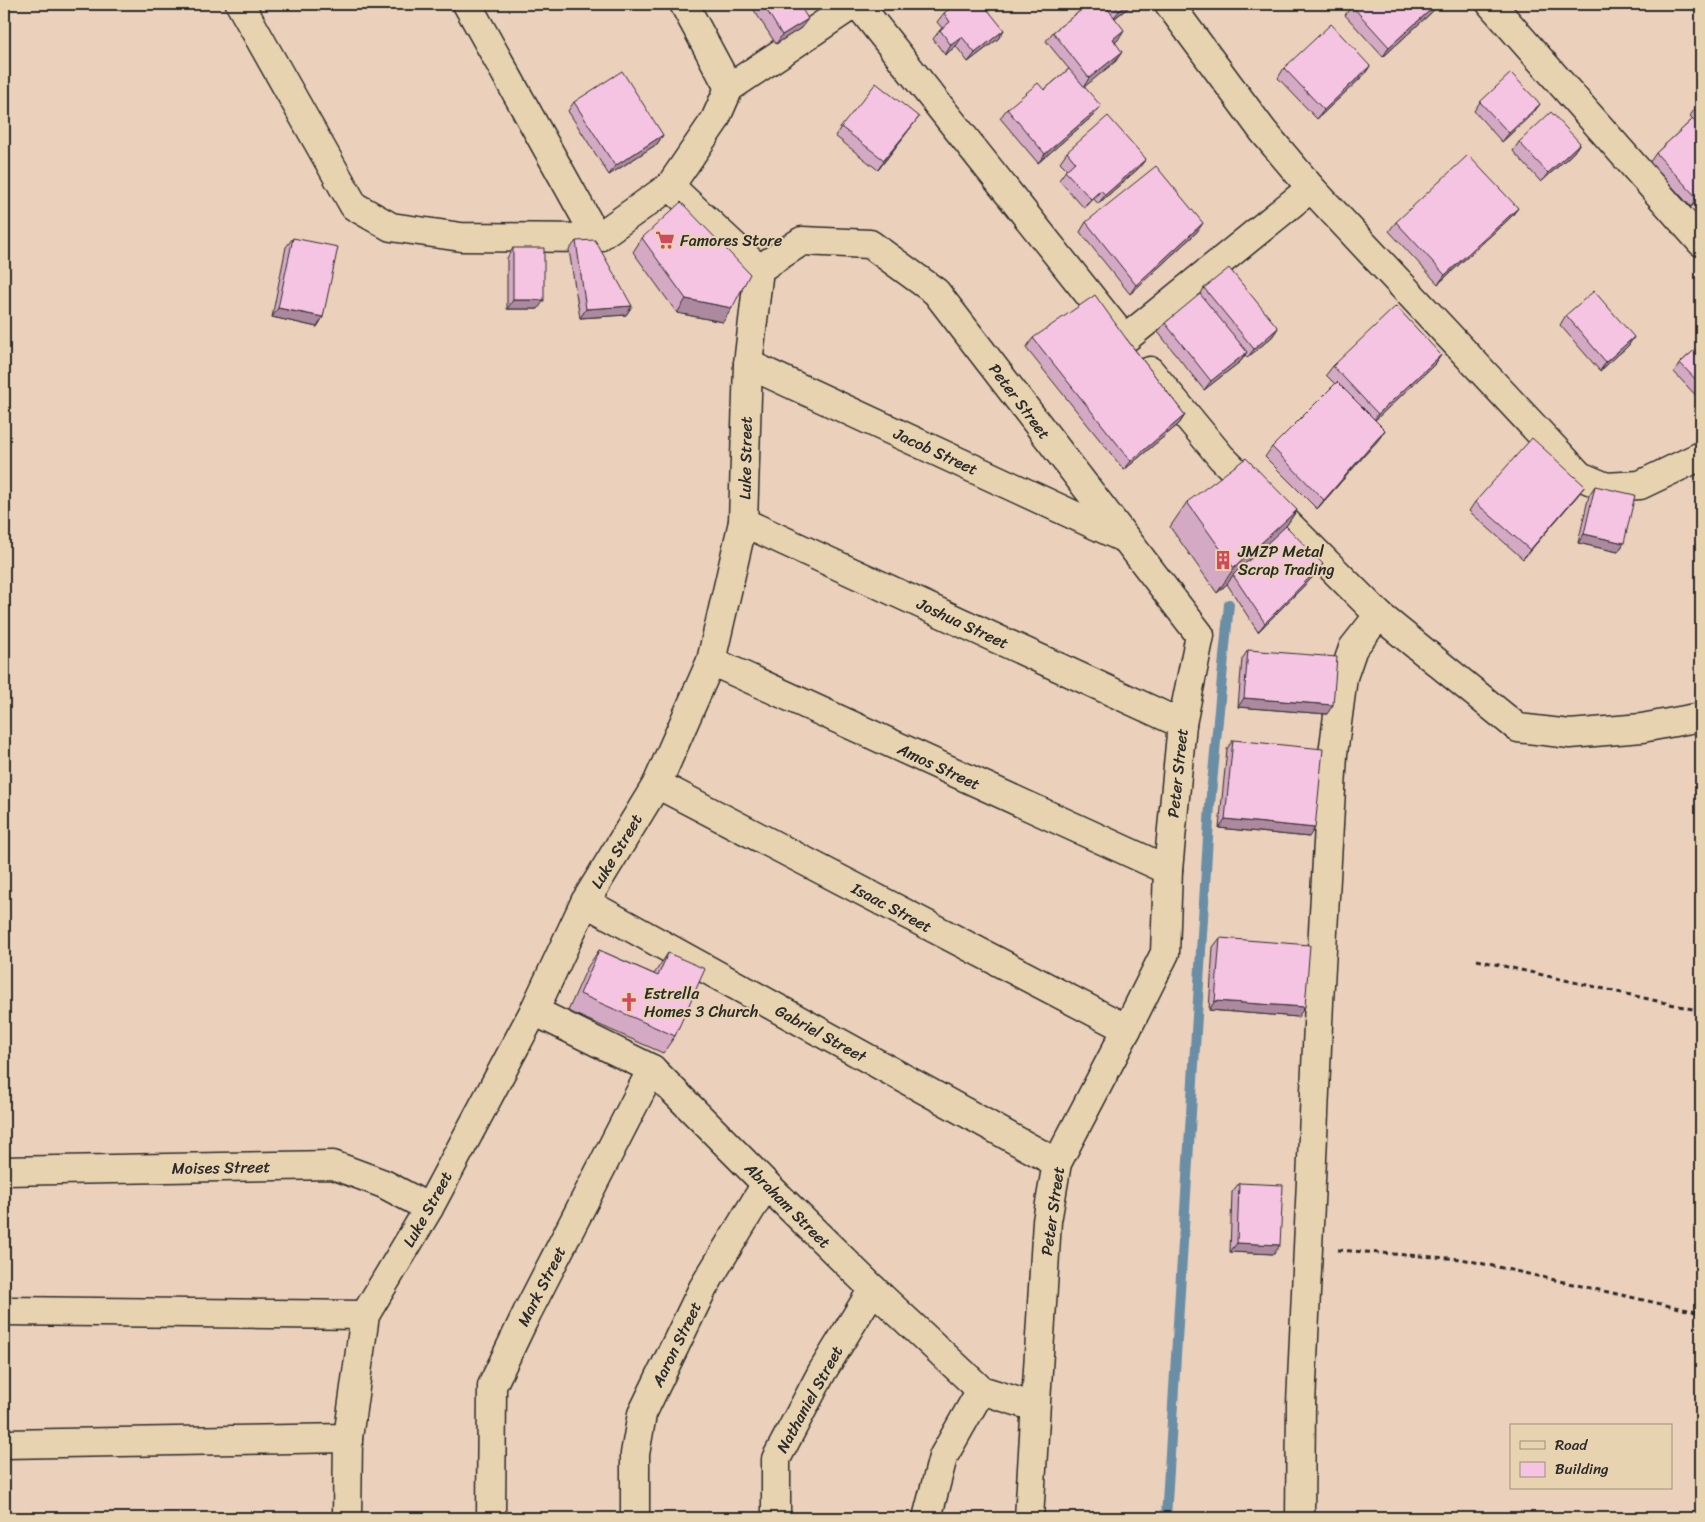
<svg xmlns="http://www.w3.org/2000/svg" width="1705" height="1522" viewBox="0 0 1705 1522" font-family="Sriracha,sans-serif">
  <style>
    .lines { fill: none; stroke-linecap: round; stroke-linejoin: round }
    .stream { stroke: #6b8ea5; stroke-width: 10 }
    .minor-casing { stroke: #2b2b2b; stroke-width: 31 }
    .path { stroke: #2b2b2b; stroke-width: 3; stroke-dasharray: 5 4; stroke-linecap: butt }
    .minor { stroke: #e8d3b1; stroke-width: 28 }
    .wall { fill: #d4a9c3; stroke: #2b2b2b }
    .shaded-wall { fill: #ac899f; stroke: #2b2b2b }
    .building { fill: #f6c4e3; stroke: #2b2b2b }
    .labels { text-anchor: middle; stroke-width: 4; stroke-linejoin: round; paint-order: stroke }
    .poi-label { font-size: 16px; fill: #2b2b2b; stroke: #e8d3b1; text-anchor: start }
    .street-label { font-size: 16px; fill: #2b2b2b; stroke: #e8d3b1 }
  </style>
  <rect width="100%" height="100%" fill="#ebd0bb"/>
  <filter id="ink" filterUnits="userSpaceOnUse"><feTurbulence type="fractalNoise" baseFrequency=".02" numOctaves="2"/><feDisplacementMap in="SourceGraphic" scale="10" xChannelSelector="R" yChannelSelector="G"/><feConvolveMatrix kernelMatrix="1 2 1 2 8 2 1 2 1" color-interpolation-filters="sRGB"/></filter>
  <g filter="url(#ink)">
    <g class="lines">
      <path class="stream" d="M1166 1518 1210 805 1229 604"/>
      <g class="minor-casing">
        <g id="minor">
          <path d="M240 4 354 206 391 227 461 237 597 238 670 186 715 120 729 88 854 4"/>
          <path d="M467 4 597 238"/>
          <path d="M684 4 729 88"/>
          <path d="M858 4 1114 326"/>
          <path d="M1169 4 1263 131 1311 188 1580 476 1606 487 1640 485 1701 456"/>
          <path d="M1491 4 1701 242"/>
          <path d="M670 186 759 269"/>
          <path d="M759 269 802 241 870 244 936 292 1200 635 1182 724 1168 870 1165 953 1127 1029 1057 1163 1047 1221 1029 1518"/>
          <path d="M1125 339 1311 188"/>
          <path d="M748 364 1121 537"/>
          <path d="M1150 371 1221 457 1379 615 1518 728 1570 734 1642 728 1701 717"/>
          <path d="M743 522 1182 724"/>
          <path d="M711 661 1168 870"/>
          <path d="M657 784 1127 1029"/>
          <path d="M585 902 1057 1163"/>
          <path d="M534 1011 652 1069 766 1184 873 1289 981 1390 1035 1407"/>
          <path d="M4 1171 333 1165 384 1184 429 1208"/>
          <path d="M4 1311 365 1315"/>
          <path d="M4 1444 348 1438"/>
          <path d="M347 1518 348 1438 365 1315 429 1208 534 1011 585 902 657 784 711 661 743 522 748 364 759 269"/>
          <path d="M491 1518 492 1386 527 1313 652 1069"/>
          <path d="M635 1518V1454L642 1414 703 1288 766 1184"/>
          <path d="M776 1518V1459L822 1372 873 1289"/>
          <path d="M927 1518 943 1457 981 1390"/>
          <path d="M1300 1518 1301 1404 1319 1002 1333 754 1343 677 1353 648 1379 615"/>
        </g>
      </g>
      <g class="path">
        <path d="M1477 960 1701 1011"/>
        <path d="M1338 1250 1462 1259 1701 1313"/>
      </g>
      <use href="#minor" class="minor"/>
    </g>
    <g class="wall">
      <path d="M750 4H799L801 28 776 44Z"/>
      <path d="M1089 4H1133L1115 18 1118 40 1115 42 1116 61 1084 86 1094 115 1038 163 1000 118 1007 109 1044 90 1069 69 1046 41 1053 32Z"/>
      <path d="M1352 6 1433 11 1383 57 1345 15Z"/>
      <path d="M944 13 1004 30 998 39 968 62 956 46 945 55 933 39 940 30 942 28 937 22Z"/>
      <path d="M1370 66 1364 75 1317 119 1278 78 1284 68Z"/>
      <path d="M574 102 663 135 657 144 609 175 568 111Z"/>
      <path d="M1480 102 1540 104 1533 113 1502 142 1474 111Z"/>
      <path d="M1701 103V198L1691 207 1650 162 1656 153 1693 119 1690 116 1696 107Z"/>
      <path d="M912 126 878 170 835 136 841 127Z"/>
      <path d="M1519 142 1580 143 1573 153 1541 182 1513 151Z"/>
      <path d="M1067 152 1139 168 1098 204 1094 199 1084 208 1059 180 1067 169 1060 162Z"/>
      <path d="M1518 208 1511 217 1438 284 1389 231 1396 222Z"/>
      <path d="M1086 222 1197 232 1130 294 1080 232Z"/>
      <path d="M293 238 323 317 317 327 272 317 286 247Z"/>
      <path d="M642 238 723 322 677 313 633 252Z"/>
      <path d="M576 241 632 306 626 315 580 318 569 250Z"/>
      <path d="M513 248 538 309H507V258Z"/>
      <path d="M1204 288 1278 328 1272 337 1247 358 1245 355 1241 361 1204 390 1158 332 1165 323 1200 295Z"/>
      <path d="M1566 315 1634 337 1628 346 1600 371 1560 325Z"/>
      <path d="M1125 337 1185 415 1179 424 1124 470 1026 348 1033 338Z"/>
      <path d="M1701 344V401L1674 372 1680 363Z"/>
      <path d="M1441 355 1435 364 1375 420 1385 430 1379 439 1317 509 1265 457 1272 447 1335 384 1326 375 1333 366Z"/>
      <path d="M1595 486 1624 543 1618 552 1578 543 1589 495Z"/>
      <path d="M1578 495 1523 559 1469 511 1475 502Z"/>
      <path d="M1187 502 1297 510 1286 526 1317 573 1258 632 1227 584 1228 583 1217 593 1170 527Z"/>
      <path d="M1248 650 1327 714 1238 707 1242 659Z"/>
      <path d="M1233 740 1309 837 1219 828 1227 749Z"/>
      <path d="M1220 938 1298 1017 1209 1010 1213 947Z"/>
      <path d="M599 950 654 974 668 953 675 1036 663 1053 568 1011 587 968Z"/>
      <path d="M1239 1183 1274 1254 1230 1252 1232 1192Z"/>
    </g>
    <g class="shaded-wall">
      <path d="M1128 4H1133L1112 20 1119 11Z"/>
      <path d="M1437 4H1438L1433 11 1383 57 1389 47Z"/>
      <path d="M808 19 801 28 776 44 782 35Z"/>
      <path d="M1004 30 998 39 968 62 975 53Z"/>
      <path d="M1124 30 1118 40 1106 49 1113 39Z"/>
      <path d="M962 37 956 46 945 55 951 45Z"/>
      <path d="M1122 52 1116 61 1083 88 1089 78Z"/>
      <path d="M1370 66 1364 75 1317 119 1324 110Z"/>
      <path d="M1540 104 1533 113 1502 142 1509 133Z"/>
      <path d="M1101 106 1094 115 1038 163 1045 154Z"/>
      <path d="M919 117 912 126 878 170 884 160Z"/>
      <path d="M663 135 657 144 609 175 615 166Z"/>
      <path d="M1580 143 1573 153 1541 182 1548 173Z"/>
      <path d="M1146 159 1139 168 1098 204 1105 195Z"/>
      <path d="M1101 190 1094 199 1084 208 1091 199Z"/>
      <path d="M1701 195V198L1691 207 1697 198Z"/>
      <path d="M1518 208 1511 217 1438 284 1445 275Z"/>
      <path d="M1203 223 1197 232 1130 294 1136 285Z"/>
      <path d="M686 299 732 308 723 322 677 313Z"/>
      <path d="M513 300H544L538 309H507Z"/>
      <path d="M632 306 626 315 580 318 586 309Z"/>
      <path d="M278 308 323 317 317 327 272 317Z"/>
      <path d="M1278 328 1272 337 1247 358 1254 349Z"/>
      <path d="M1634 337 1628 346 1600 371 1606 362Z"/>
      <path d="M1247 352 1241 361 1204 390 1211 381Z"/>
      <path d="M1441 355 1435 364 1372 423 1378 414Z"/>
      <path d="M1185 415 1179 424 1124 470 1131 461Z"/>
      <path d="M1385 430 1379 439 1317 509 1324 500Z"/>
      <path d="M1585 486 1578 495 1523 559 1530 550Z"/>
      <path d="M1297 510 1280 535 1233 575 1228 583 1217 593 1234 568Z"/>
      <path d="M1584 534 1624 543 1618 552 1578 543Z"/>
      <path d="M1323 564 1317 573 1258 632 1265 623Z"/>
      <path d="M1244 698 1333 705 1327 714 1238 707Z"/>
      <path d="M1225 819 1315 828 1309 837 1219 828Z"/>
      <path d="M1215 1001 1305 1007 1298 1017 1209 1010Z"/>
      <path d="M1237 1243 1280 1245 1274 1254 1230 1252Z"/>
    </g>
    <g class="building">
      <path d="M763 4H799L808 19 782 35Z"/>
      <path d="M956 4H983L1004 30 975 53 962 37 951 45 940 30 950 22 944 13Z"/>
      <path d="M1089 4H1104L1124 30 1113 39 1122 52 1089 78 1053 32Z"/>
      <path d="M1113 4H1128L1119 11Z"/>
      <path d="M1354 4H1437L1389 47 1352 6Z"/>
      <path d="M1331 24 1370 66 1324 110 1284 68Z"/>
      <path d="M1069 69 1101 106 1045 154 1007 109 1038 83 1044 90Z"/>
      <path d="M622 71 663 135 615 166 574 102Z"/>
      <path d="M1511 73 1540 104 1509 133 1480 102Z"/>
      <path d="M876 83 919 117 884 160 841 127Z"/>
      <path d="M1701 103V113L1696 107Z"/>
      <path d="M1551 112 1580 143 1548 173 1519 142Z"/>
      <path d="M1108 116 1146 159 1105 195 1101 190 1091 199 1065 171 1075 162 1067 152Z"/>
      <path d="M1693 119 1701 128V195L1697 198 1656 153Z"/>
      <path d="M1468 155 1518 208 1445 275 1396 222Z"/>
      <path d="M1156 166 1203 223 1136 285 1086 222Z"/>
      <path d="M681 202 750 274 732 308 686 299 642 238Z"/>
      <path d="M293 238 338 247 323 317 278 308Z"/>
      <path d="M595 240 632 306 586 309 576 241Z"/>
      <rect x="513" y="248" width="31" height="52"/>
      <path d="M1229 268 1278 328 1254 349 1204 288Z"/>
      <path d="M1594 291 1634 337 1606 362 1566 315Z"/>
      <path d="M1200 294 1247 352 1211 381 1165 323Z"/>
      <path d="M1095 295 1125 337 1185 415 1131 461 1033 338Z"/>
      <path d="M1396 306 1441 355 1378 414 1333 366Z"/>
      <path d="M1701 344V385L1680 363Z"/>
      <path d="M1337 382 1385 430 1324 500 1272 447Z"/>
      <path d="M1532 438 1585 486 1530 550 1475 502Z"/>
      <path d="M1246 458 1297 510 1234 568 1187 502Z"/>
      <path d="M1595 486 1635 495 1624 543 1584 534Z"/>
      <path d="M1286 526 1323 564 1265 623 1233 575Z"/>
      <path d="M1248 650 1337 657 1333 705 1244 698Z"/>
      <path d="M1233 740 1323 749 1315 828 1225 819Z"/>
      <path d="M1220 938 1310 945 1305 1007 1215 1001Z"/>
      <path d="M599 950 658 976 668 953 705 969 675 1036 580 994Z"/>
      <path d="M1239 1183 1283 1185 1280 1245 1237 1243Z"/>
    </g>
  </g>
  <defs>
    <g id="supermarket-bare" transform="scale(1.5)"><path d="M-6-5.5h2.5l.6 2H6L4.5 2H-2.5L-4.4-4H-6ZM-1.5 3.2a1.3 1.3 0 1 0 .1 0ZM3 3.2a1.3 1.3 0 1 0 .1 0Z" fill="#d1495b" stroke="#e8d3b1" stroke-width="2.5" paint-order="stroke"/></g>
    <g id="building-bare" transform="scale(1.5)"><path d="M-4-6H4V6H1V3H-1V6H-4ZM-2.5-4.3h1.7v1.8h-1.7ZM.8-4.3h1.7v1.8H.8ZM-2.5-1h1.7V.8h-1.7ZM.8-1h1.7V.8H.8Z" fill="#d1495b" stroke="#e8d3b1" stroke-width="2.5" paint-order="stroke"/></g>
    <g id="church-bare" transform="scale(1.5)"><path d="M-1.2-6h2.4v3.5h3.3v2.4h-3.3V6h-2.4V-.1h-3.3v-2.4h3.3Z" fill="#d1495b" stroke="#e8d3b1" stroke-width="2.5" paint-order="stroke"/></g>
  </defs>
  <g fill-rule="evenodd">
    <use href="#supermarket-bare" x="665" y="240"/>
    <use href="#building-bare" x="1223" y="560"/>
    <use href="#church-bare" x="629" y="1002"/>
  </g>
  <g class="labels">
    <g class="poi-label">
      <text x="680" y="246">Famores Store</text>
      <text x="1238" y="557">JMZP Metal<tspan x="1238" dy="18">Scrap Trading</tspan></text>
      <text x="644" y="999">Estrella<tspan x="644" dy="18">Homes 3 Church</tspan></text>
    </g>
    <g class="street-label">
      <text transform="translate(1020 401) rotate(53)" y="6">Peter Street</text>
      <text transform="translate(936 451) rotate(25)" y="6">Jacob Street</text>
      <text transform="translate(745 458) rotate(-89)" y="6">Luke Street</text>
      <text transform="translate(963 623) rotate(25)" y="6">Joshua Street</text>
      <text transform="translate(939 766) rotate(25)" y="6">Amos Street</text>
      <text transform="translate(1177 773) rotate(-84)" y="6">Peter Street</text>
      <text transform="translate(616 851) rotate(-59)" y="6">Luke Street</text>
      <text transform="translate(892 907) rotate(28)" y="6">Isaac Street</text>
      <text transform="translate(821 1033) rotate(29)" y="6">Gabriel Street</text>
      <text transform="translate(221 1167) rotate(-1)" y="6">Moises Street</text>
      <text transform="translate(788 1205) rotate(45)" y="6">Abraham Street</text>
      <text transform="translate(427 1209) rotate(-61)" y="6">Luke Street</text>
      <text transform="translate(1052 1211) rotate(-82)" y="6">Peter Street</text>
      <text transform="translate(541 1286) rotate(-63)" y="6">Mark Street</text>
      <text transform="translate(676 1344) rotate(-64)" y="6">Aaron Street</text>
      <text transform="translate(809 1399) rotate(-61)" y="6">Nathaniel Street</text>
    </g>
  </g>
  <rect width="1705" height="1522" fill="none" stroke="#e8d3b1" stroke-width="20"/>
  <rect x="10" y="10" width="1685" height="1502" fill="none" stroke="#2b2b2b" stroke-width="2" filter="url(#ink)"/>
  <rect x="1510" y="1424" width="162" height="65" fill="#e8d3b1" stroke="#9c907b"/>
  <rect x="1520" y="1441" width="25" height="8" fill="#e8d3b1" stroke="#9c907b"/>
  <text x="1555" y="1450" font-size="15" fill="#2b2b2b">Road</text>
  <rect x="1520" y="1462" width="25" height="15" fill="#f6c4e3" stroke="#9c907b"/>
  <text x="1555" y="1474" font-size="15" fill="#2b2b2b">Building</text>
</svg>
